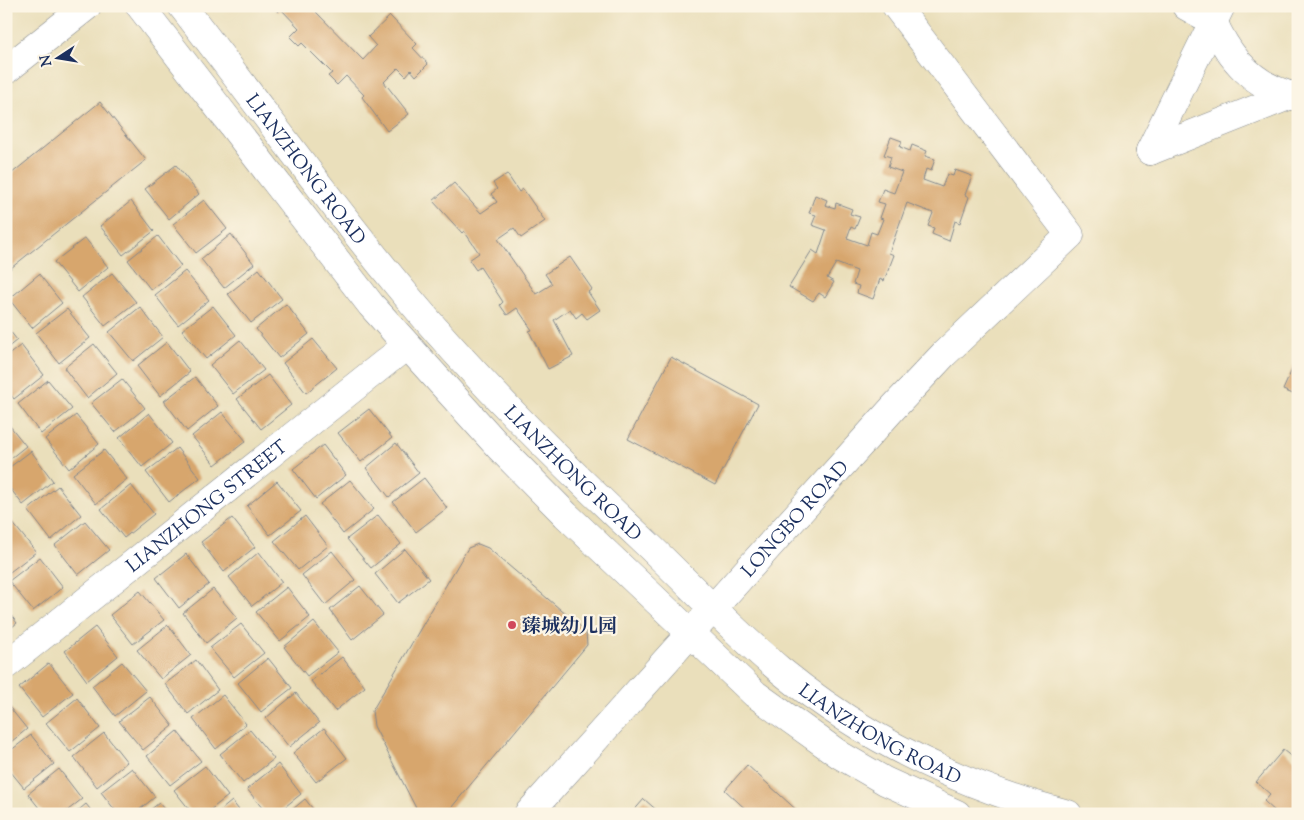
<svg xmlns="http://www.w3.org/2000/svg" width="1304" height="820" viewBox="0 0 1304 820" font-family="'Sorts Mill Goudy','Noto Serif SC',serif">
  <style>
    .building { fill: #d7a66d }
    .lines { fill: none; stroke-linecap: round; stroke-linejoin: round }
    .minor-casing { stroke: #82878c; stroke-width: 29 }
    .minor { stroke: #fff; stroke-width: 28 }
    .poi-dot { fill: #d1495b; stroke: #fcf5e5; stroke-width: 2 }
    .labels { text-anchor: middle; stroke-width: 4.5; stroke-linejoin: round; paint-order: stroke }
    .street-label { font-size: 19px; fill: #1b2f5e; stroke: #fcf5e5 }
    .poi-label { font-size: 19px; font-weight: bold; fill: #1b2f5e; stroke: #fcf5e5; text-anchor: start }
  </style>
  <rect width="100%" height="100%" fill="#fcf5e5"/>
  <filter id="ink" filterUnits="userSpaceOnUse"><feTurbulence type="fractalNoise" baseFrequency=".02" numOctaves="2"/><feDisplacementMap in="SourceGraphic" scale="10" xChannelSelector="R" yChannelSelector="G"/><feConvolveMatrix kernelMatrix="1 2 1 2 8 2 1 2 1" color-interpolation-filters="sRGB"/></filter>
  <filter id="wash" filterUnits="userSpaceOnUse"><feTurbulence type="fractalNoise" baseFrequency=".0096" numOctaves="4" result="noise"/><feDisplacementMap in="SourceGraphic" scale="20" xChannelSelector="R" yChannelSelector="G"/><feGaussianBlur stdDeviation="1.12" result="paint"/><feColorMatrix in="noise" values="0 0 0 0 0 0 0 0 0 0 0 0 0 0 0 0 0 1.4 0 .05"/><feComposite in="paint" operator="in"/></filter>
  <g filter="url(#wash)">
    <rect width="100%" height="100%" fill="#eadfbb"/>
    <g id="blocks">
      <g class="building">
        <path d="M272 6H321L316 12 363 60 376 46 368 37 390 16 417 44 413 48 428 64 416 76 411 70 406 76 398 68 384 82 409 114 387 131 362 97 364 95 346 76 337 85 328 76 332 73 302 43 299 46 290 37 299 28 281 9 278 12Z"/>
        <path d="M100 102 146 160 6 272V178Z"/>
        <path d="M891 137 902 141 900 147 910 151 912 145 927 151 925 156 935 159 931 171 926 169 923 180 942 187 947 174 953 176 955 170 972 176 965 195 969 197 960 223 955 221 949 241 932 234 934 228 928 226 933 213 907 203 889 253 894 255 884 281 880 279 873 299 857 293 859 286 853 284 857 271 836 263 827 278 834 282 825 297 819 293 813 301 789 287 812 250 818 254 826 230 812 225 816 215 809 213 815 195 827 200 825 205 835 208 836 203 852 209 850 214 860 217 855 229 851 227 847 238 867 245 871 232 877 234 883 219 880 218 885 204 878 202 883 189 894 193 902 172 888 167 891 157 884 155Z"/>
        <path d="M176 165 199 194 169 219 145 189Z"/>
        <path d="M507 174 519 192 523 189 545 221 521 238 514 228 498 239 536 294 552 284 545 274 570 257 592 289 588 292 600 310 587 319 582 313 576 318 570 309 554 320 573 356 548 369 529 331 532 330 517 308 507 315 500 305 503 302 480 267 476 270 469 260 479 253 464 231 462 233 433 201 454 183 481 213 497 202 491 194 497 189 493 183Z"/>
        <path d="M204 200 227 229 196 253 173 224Z"/>
        <path d="M131 201 154 231 123 255 100 226Z"/>
        <path d="M231 234 254 264 224 288 201 259Z"/>
        <path d="M158 236 181 266 151 290 128 260Z"/>
        <path d="M85 238 108 267 78 292 54 262Z"/>
        <path d="M259 269 282 299 251 323 228 294Z"/>
        <path d="M185 271 209 300 178 325 155 295Z"/>
        <path d="M112 273 136 302 105 326 82 297Z"/>
        <path d="M39 274 62 303 32 328 9 299Z"/>
        <path d="M286 304 309 334 279 358 256 329Z"/>
        <path d="M213 306 236 335 206 359 182 330Z"/>
        <path d="M140 307 163 337 133 361 109 332Z"/>
        <path d="M67 309 90 338 59 363 36 333Z"/>
        <path d="M6 326 17 340 6 349Z"/>
        <path d="M313 339 337 368 306 393 283 363Z"/>
        <path d="M240 340 264 370 233 394 210 365Z"/>
        <path d="M167 342 190 372 160 396 137 366Z"/>
        <path d="M94 344 117 373 87 398 64 368Z"/>
        <path d="M21 345 44 375 14 399 6 389V357Z"/>
        <path d="M1298 356V396L1283 390Z"/>
        <path d="M671 357 758 404 715 485 628 439Z"/>
        <path d="M268 375 291 405 261 429 237 399Z"/>
        <path d="M195 377 218 406 187 431 164 401Z"/>
        <path d="M122 379 145 408 115 432 91 403Z"/>
        <path d="M48 380 72 409 41 434 18 404Z"/>
        <path d="M369 409 392 438 361 462 338 433Z"/>
        <path d="M222 412 246 441 215 465 192 436Z"/>
        <path d="M149 413 172 443 142 467 119 438Z"/>
        <path d="M76 415 99 444 69 469 45 439Z"/>
        <path d="M6 421 26 446 6 462Z"/>
        <path d="M396 443 419 473 389 497 366 468Z"/>
        <path d="M323 445 346 475 316 499 293 469Z"/>
        <path d="M177 448 200 478 169 502 146 472Z"/>
        <path d="M104 450 127 479 96 504 73 474Z"/>
        <path d="M31 451 53 481 23 505 6 483V470Z"/>
        <path d="M424 478 447 508 416 532 393 502Z"/>
        <path d="M350 480 374 509 343 534 320 504Z"/>
        <path d="M277 481 301 511 270 535 247 506Z"/>
        <path d="M131 485 154 514 124 538 101 509Z"/>
        <path d="M58 486 81 515 51 540 28 510Z"/>
        <path d="M378 515 401 544 371 568 347 539Z"/>
        <path d="M305 516 328 546 298 570 274 541Z"/>
        <path d="M232 518 255 547 224 572 201 542Z"/>
        <path d="M85 521 109 550 78 575 55 545Z"/>
        <path d="M12 522 36 552 6 575V527Z"/>
        <path d="M478 544 488 548 581 627 586 632 587 645 446 814H419L374 726 372 711 465 553 468 548Z"/>
        <path d="M405 549 429 579 398 603 375 574Z"/>
        <path d="M332 551 355 580 325 605 302 575Z"/>
        <path d="M259 552 282 582 252 606 229 577Z"/>
        <path d="M186 554 209 584 179 608 156 578Z"/>
        <path d="M40 557 63 587 33 611 9 581Z"/>
        <path d="M360 586 383 615 352 640 330 610Z"/>
        <path d="M287 587 310 617 280 641 256 612Z"/>
        <path d="M213 589 237 618 206 643 183 613Z"/>
        <path d="M140 591 164 620 133 644 110 615Z"/>
        <path d="M6 609 17 623 6 632Z"/>
        <path d="M314 622 338 652 307 676 284 647Z"/>
        <path d="M241 624 264 653 234 677 210 648Z"/>
        <path d="M168 625 191 655 161 679 137 650Z"/>
        <path d="M95 627 118 656 87 681 65 651Z"/>
        <path d="M342 657 365 687 335 711 311 681Z"/>
        <path d="M268 658 292 688 261 712 238 683Z"/>
        <path d="M196 660 218 690 188 714 165 684Z"/>
        <path d="M122 662 146 691 115 716 92 686Z"/>
        <path d="M49 663 73 693 42 717 19 688Z"/>
        <path d="M296 693 319 723 289 747 266 718Z"/>
        <path d="M223 695 246 724 216 749 193 719Z"/>
        <path d="M150 697 173 726 143 750 119 721Z"/>
        <path d="M77 698 100 728 70 752 46 723Z"/>
        <path d="M6 703 27 729 6 746Z"/>
        <path d="M324 728 347 758 316 782 293 753Z"/>
        <path d="M250 730 274 759 243 783 220 754Z"/>
        <path d="M177 731 201 761 170 785 147 756Z"/>
        <path d="M104 733 127 762 97 787 74 757Z"/>
        <path d="M31 735 54 764 24 788 6 766V754Z"/>
        <path d="M1283 750 1298 762V814H1278L1264 801 1270 794 1256 782Z"/>
        <path d="M278 764 301 794 276 814H267L247 789Z"/>
        <path d="M747 765 801 814H751L725 790Z"/>
        <path d="M205 766 228 796 205 814H193L174 790Z"/>
        <path d="M132 768 155 797 134 814H118L101 792Z"/>
        <path d="M59 769 82 799 63 814H44L28 794Z"/>
        <path d="M305 799 317 814H287Z"/>
        <path d="M644 799 661 814H631Z"/>
        <path d="M232 801 242 814H216Z"/>
        <path d="M159 803 168 814H145Z"/>
        <path d="M86 804 94 814H74Z"/>
      </g>
    </g>
  </g>
  <g filter="url(#ink)">
    <use href="#blocks" fill-opacity="0" stroke="#82878c" stroke-width="1"/>
    <g class="lines">
      <g class="minor-casing">
        <g id="minor">
          <path d="M140 6 371 305 499 447 566 515 755 694 840 755 885 781 957 814"/>
          <path id="s1" d="M182 6C254 98 322 193 396 283 472 376 559 461 646 543 690 585 734 632 780 670 864 739 962 786 1068 814"/>
          <path d="M1186 6 1213 21"/>
          <path d="M1213 21C1229 59 1256 89 1298 97"/>
          <path d="M6 70 87 6"/>
          <path d="M1150 151 1221 6"/>
          <path d="M1150 151 1291 95"/>
          <path id="s2" d="M6 665 406 346"/>
          <path id="s3" d="M528 814 894 407 944 354 1070 235 896 6"/>
        </g>
      </g>
      <use href="#minor" class="minor"/>
    </g>
  </g>
  <circle class="poi-dot" cx="512" cy="625" r="5"/>
  <g class="labels">
    <g class="street-label">
      <text dy="7" stroke="none"><textPath href="#s1" startOffset="205">LIANZHONG ROAD</textPath></text>
      <text dy="7" stroke="none"><textPath href="#s1" startOffset="610">LIANZHONG ROAD</textPath></text>
      <text dy="7" stroke="none"><textPath href="#s2" startOffset="256">LIANZHONG STREET</textPath></text>
      <text dy="7" stroke="none"><textPath href="#s3" startOffset="398">LONGBO ROAD</textPath></text>
      <text dy="7" stroke="none"><textPath href="#s1" startOffset="1015">LIANZHONG ROAD</textPath></text>
    </g>
    <g class="poi-label">
      <text x="522" y="632">臻城幼儿园</text>
    </g>
  </g>
  <rect width="1304" height="820" fill="none" stroke="#fcf5e5" stroke-width="25"/>
  <g transform="translate(58 58) rotate(258)" stroke="#fcf5e5" stroke-width="4" paint-order="stroke">
  <path d="M0-4L9 19L0 12L-9 19Z" fill="#1b2f5e"/>
  <text y="-8" font-size="14" font-weight="bold" text-anchor="middle" fill="#1b2f5e">N</text>
  </g>
</svg>
